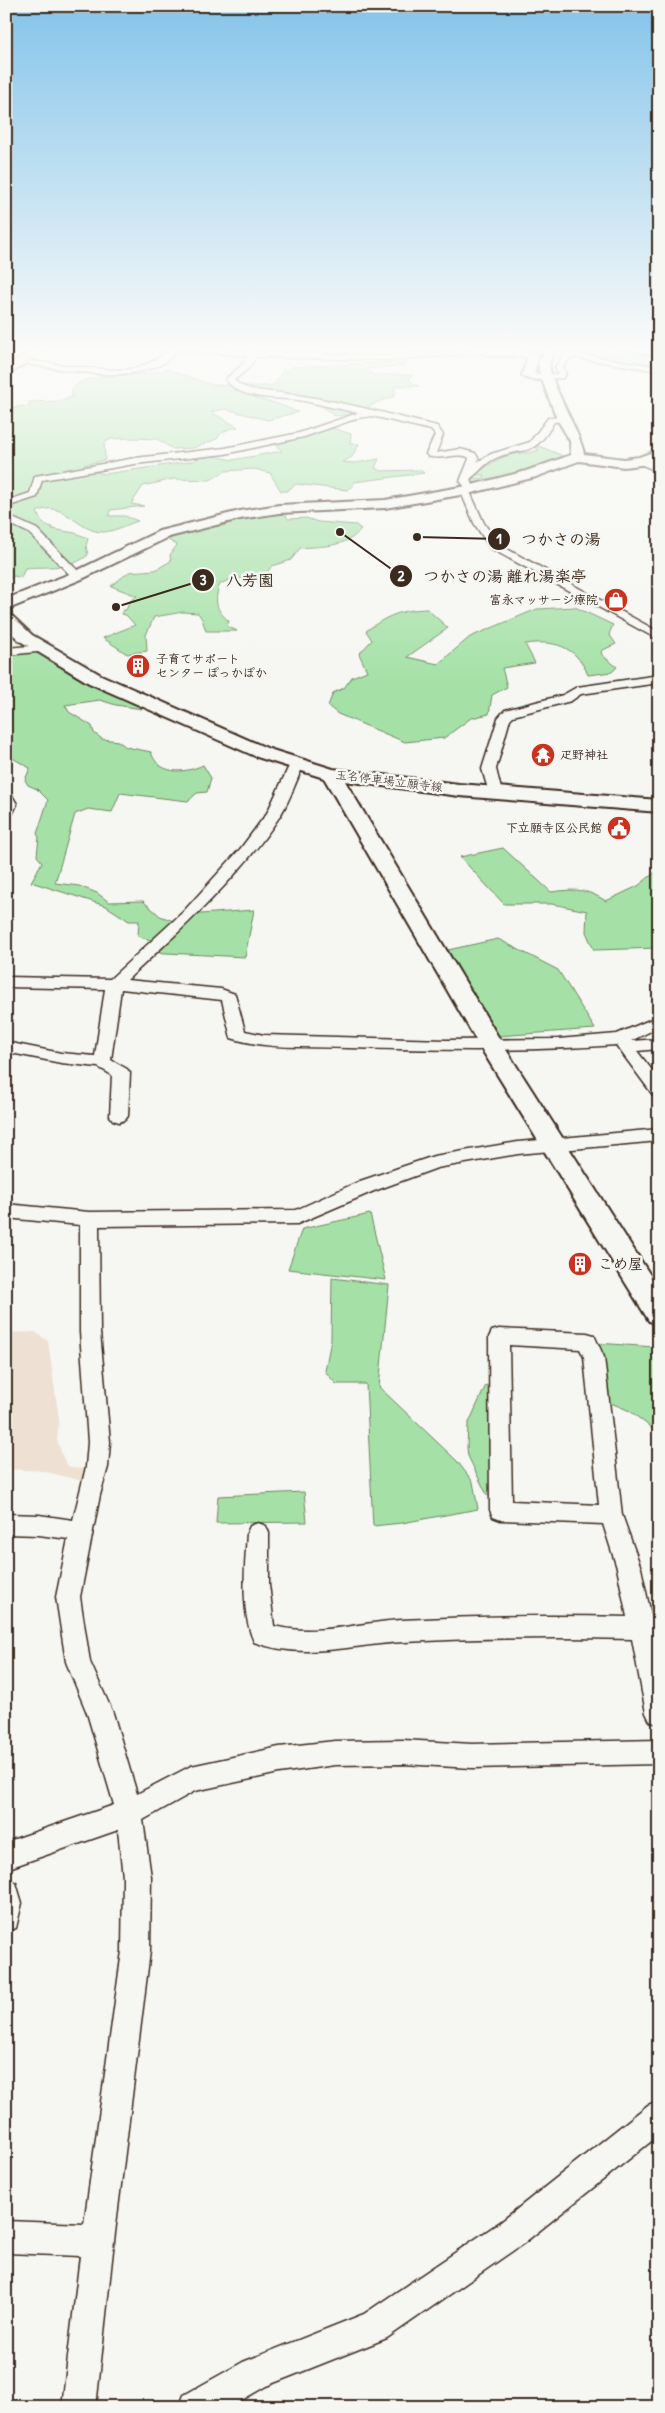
<svg xmlns="http://www.w3.org/2000/svg" width="665" height="2413" viewBox="0 0 665 2413" font-family="'Patrick Hand','Klee One',sans-serif">
  <style>
    .built { fill: #eee0d3 }
    .green { fill: #a5e1a7; stroke: #708662 }
    .lines { fill: none; stroke-linecap: round; stroke-linejoin: round }
    .river { fill: #8edded; fill-rule: evenodd }
    .street-tunnel { stroke: #d1cdc8; stroke-width: 9; stroke-dasharray: 9 4.5; stroke-linecap: butt }
    .street-casing { stroke: #3b2a1e; stroke-width: 3 }
    .secondary-casing { stroke: #3b2a1e; stroke-width: 4 }
    .highway-casing { stroke: #3b2a1e; stroke-width: 3 }
    .street { fill: #f6f6f2; fill-rule: evenodd }
    .secondary { fill: #f6f6f2; fill-rule: evenodd }
    .highway { fill: #fae180; fill-rule: evenodd }
    .labels { text-anchor: middle; stroke-width: 5; stroke-linejoin: round; paint-order: stroke }
    .far-poi-label { font-size: 12px; font-weight: bold; fill: #3b2a1e; stroke: #f6f6f2; text-anchor: end }
    .far-street-label { font-size: 12px; fill: #3b2a1e; stroke: #f6f6f2 }
    .poi-label { font-size: 15px; font-weight: bold; fill: #3b2a1e; stroke: #f6f6f2; text-anchor: start }
    .leader { fill: none; stroke: #3b2a1e; stroke-width: 2 }
    .callout-dot { fill: #3b2a1e; stroke: #f6f6f2; stroke-width: 2 }
    .mark-label { font-size: 15px; text-anchor: middle; font-weight: bold; fill: #fff }
    .callout-label { font-size: 16px; text-anchor: middle; font-weight: bold; fill: #3b2a1e; stroke: #f6f6f2; stroke-width: 5; stroke-linejoin: round; paint-order: stroke }
  </style>
  <rect width="100%" height="100%" fill="#f6f6f2"/>
  <filter id="ink" filterUnits="userSpaceOnUse"><feTurbulence type="fractalNoise" baseFrequency=".02" numOctaves="2"/><feDisplacementMap in="SourceGraphic" scale="10" xChannelSelector="R" yChannelSelector="G"/><feConvolveMatrix kernelMatrix="1 2 1 2 8 2 1 2 1" color-interpolation-filters="sRGB"/></filter>
  <g filter="url(#ink)">
    <path class="built" d="M35 1332 48 1341 59 1420 57 1440 63 1458 68 1466 75 1468 83 1469 92 1466 86 1482 43 1471 6 1469V1333Z"/>
    <g class="green">
      <path d="M403 362 406 365 367 369 373 375H413L409 378 413 384 419 386H395V396L377 402 365 410 340 416 333 415 322 406 305 400 255 398 278 404 298 412 268 420 225 409 211 412 238 427C229 429 222 430 217 439L193 448 173 449 157 439 129 438 111 439 104 443 105 460 83 465 91 471 105 474 194 461 195 458 215 456 232 460 282 451 273 443 332 428 351 434 350 444H359L352 457 342 462 356 463 379 459 375 468 381 471 420 470 424 473 354 482 353 486 347 490 296 484 287 491H281L270 473 254 469 226 471 210 480 174 479 143 486 131 504 144 506 110 510 109 516H125L138 521C128 524 115 531 104 532 78 533 63 498 37 512 40 520 44 525 52 527V529L75 533 88 538 86 546 88 555C70 570 48 566 25 568L21 578 14 576 6 581V408L30 406 29 402 62 401 72 397V389C89 369 142 380 166 369L212 385 267 386 274 385 283 370H290L292 367Z"/>
      <path d="M539 446 563 456 546 467 540 465 532 469 536 471 479 484 472 482 473 478H485L484 475H476C489 463 504 454 523 453 530 452 533 452 539 450L536 448Z"/>
      <path d="M284 513 288 519 306 518 318 522 356 525 361 529C347 548 321 546 300 548L291 560 272 566 267 572 257 576 229 580 220 584C214 600 215 610 229 621L227 626 237 631H206L202 619 198 613 183 612 154 617 146 635 147 651 127 654 103 638 135 625 126 615 121 614 123 610H126L130 601 137 596 111 586 129 572 155 570 171 561 170 555 177 545 168 540 182 532 211 526H223L233 520Z"/>
      <path d="M575 607 613 625 609 634 616 644 601 651 602 655 617 667 612 672 588 675C576 645 553 640 525 644L535 663 502 668 507 687 492 695 489 714 471 718 444 738 405 742 338 714 328 706 333 693 344 688 352 677 367 671 359 654 372 640 366 631C388 615 401 610 427 609L448 628 407 657 438 664 470 637 537 609Z"/>
      <path d="M34 650 76 677 143 706 142 709 116 705 100 700 65 705 69 712 92 726 94 733 102 739 118 741 126 747 151 752C158 775 184 774 203 765L211 778 207 792 197 793 188 801 120 793 112 812 88 809 75 814 55 883 79 886 97 893 109 902 143 901 160 916 179 923 188 915 254 910 245 957 147 952 157 942 138 936 139 921H129L106 906 31 882 42 862 37 856 39 837 37 834 48 800 37 789 28 785 25 780 30 768 14 759 6 749V652Z"/>
      <path d="M503 848 551 892C576 889 584 888 606 901L638 886 659 869V948L594 950 586 932 587 911 552 904H504L460 857Z"/>
      <path d="M498 939 558 970 595 1029 497 1036 448 950Z"/>
      <path d="M370 1214 386 1280 288 1269 302 1229Z"/>
      <path d="M332 1278 389 1285 379 1387 457 1461 473 1482 478 1509 402 1523 373 1526 366 1384H336L325 1371 331 1340Z"/>
      <path d="M596 1343 655 1347 659 1353V1434L630 1411 606 1401Z"/>
      <path d="M486 1385 493 1387V1496L487 1495 468 1456 467 1448 468 1425Z"/>
      <path d="M304 1492 307 1522 216 1523 218 1496Z"/>
    </g>
    <g class="lines">
      <path class="river" d="M514 345C564 345 610 350 659 358V366L601 356 520 349Z"/>
      <path class="street-tunnel" d="M6 361 31 363"/>
      <g class="street-casing">
        <g id="street">
          <path d="M139 345H172L251 352 255 345H263L258 352 385 356 488 349 489 351 485 353 385 360 256 357 249 368 234 380C245 392 266 391 281 393 334 399 386 414 437 426L443 435 436 453 460 449 475 453 479 459 477 462 491 454 530 442 548 418 566 417V421L554 422C532 462 522 444 492 460 484 465 478 473 471 478L470 481 477 489 470 492 484 523 498 544 659 632V640L490 548 474 523 460 490 465 487 460 481 469 459 468 457C455 452 443 461 428 456L426 454 435 435 431 430 372 416 358 418 304 437 225 454 135 464 42 480 37 497 6 507V501L30 493 35 476 135 458 225 448 299 433 358 413C340 409 322 405 304 401 279 396 242 402 226 380L227 378 243 364 248 356 178 350C173 355 167 362 160 365 122 383 72 370 31 365L27 363 31 361C53 363 117 374 136 368 149 364 159 358 169 350L143 347Z"/>
          <path d="M566 352 659 367V371L571 357 563 367 566 374 563 378 543 379V375L558 374 555 367Z"/>
          <path d="M641 458 659 465V472L638 463V459Z"/>
          <path d="M6 515 37 529 81 574V578H73L29 533 6 522Z"/>
          <path d="M43 645 47 647 49 649 47 651 6 655V648Z"/>
          <path d="M659 675V683L581 694 571 701 513 716 510 719 496 769 502 793 500 796H490L482 769 498 718 505 710 563 695 577 687Z"/>
          <path d="M297 760 304 764C296 781 290 800 280 816 239 878 181 930 127 980L221 989 235 994 245 1031 264 1035 446 1040 558 1039 617 1034 659 1016V1027L631 1041 659 1039V1049L637 1051 659 1079V1097L653 1095 616 1045C527 1052 438 1050 348 1048 310 1046 268 1050 231 1038L222 1000 121 989 111 1060 127 1069 130 1073 128 1116 125 1120 119 1122 113 1120 110 1116 112 1075 98 1067 61 1063 6 1052V1042L61 1053 95 1056 105 989 6 987V977L110 979 183 912 241 848 267 813 290 764Z"/>
          <path d="M6 793 11 794 17 804 11 817 6 818Z"/>
          <path d="M659 1129V1141L518 1154 437 1168 374 1191 297 1224 99 1226 100 1332 110 1442 108 1467 100 1495 80 1597 90 1662 113 1713 137 1794 191 1766 279 1747 335 1741 403 1740 472 1744 659 1740V1764L472 1768 403 1764 335 1765 279 1773 195 1791 143 1820 151 1877 150 1951 114 2241 96 2407H62L80 2256 6 2253V2221L84 2224 122 1951 123 1877 118 1830 6 1869V1842L114 1805 87 1713 66 1662 56 1597 68 1539 39 1535 6 1534V1514L39 1515 73 1520 86 1467 88 1442 80 1332V1225L6 1218V1204L89 1212 296 1210 360 1181 434 1156 518 1142Z"/>
          <path d="M499 1329 587 1333 594 1335 604 1357 622 1515 641 1568 659 1653V1725L650 1721 646 1713 632 1639C556 1637 480 1638 404 1642 353 1644 304 1661 254 1642 240 1610 245 1567 247 1533L250 1526 258 1523 266 1526 269 1533V1584L274 1626C316 1637 360 1622 402 1620 477 1616 552 1615 627 1617L617 1568 603 1524 501 1520 493 1517 490 1510 489 1337 492 1331ZM509 1345 580 1349 584 1357 599 1505 512 1501Z"/>
          <path d="M6 1879 16 1883 22 1903 16 1928 6 1932Z"/>
          <path d="M659 2101V2135L524 2243 387 2338 266 2386 230 2407H179L184 2395 243 2362 364 2314 502 2221 648 2105Z"/>
        </g>
      </g>
      <g class="secondary-casing">
        <g id="secondary">
          <path d="M548 345H559C557 350 551 357 550 362 546 379 581 432 584 454L624 459 639 457 659 450V459L641 465 624 467 579 461 536 477 472 493 385 508 279 513 240 519 169 537 82 579 6 610V599L72 573 159 531 240 511 279 505 385 500 472 485 526 471 571 455 570 441 557 419 542 380 528 379 522 376 527 358C514 353 488 359 479 351 488 344 530 348 539 356L534 373 540 374 538 363Z"/>
          <path d="M612 345H635L659 350V356L617 348Z"/>
          <path d="M6 614 12 616 32 635 101 675 269 749 333 769 459 784 659 800V812L459 796 345 781 503 1045 659 1289V1324L649 1321 479 1045 324 778 257 757 89 683 20 641 6 628Z"/>
        </g>
      </g>
      <g class="highway-casing">
        <path id="highway" d="M39 345H53L6 377V367Z"/>
      </g>
      <use href="#street" class="street"/>
      <use href="#secondary" class="secondary"/>
      <use href="#highway" class="highway"/>
    </g>
  </g>
  <linearGradient id="sky" x2="0" y2="1"><stop stop-color="#84c4ea"/><stop offset="0.51" stop-color="#fbfbf9"/><stop offset="1" stop-color="#fbfbf9" stop-opacity="0"/></linearGradient>
  <rect width="665" height="683" fill="url(#sky)"/>
  <defs>
    <g id="shop-disc" transform="scale(1.25)"><circle r="9.5" fill="#c8321e" stroke="#f6f6f2"/><path d="M-5-2.5h2.3a2.7 3.5 0 0 1 5.4 0H5L5.5 6h-11ZM-1.5-2.5h3a1.5 2.3 0 0 0-3 0Z" fill="#fff"/></g>
    <g id="building-disc" transform="scale(1.25)"><circle r="9.5" fill="#c8321e" stroke="#f6f6f2"/><path d="M-4-6H4V6H1V3H-1V6H-4ZM-2.5-4.3h1.7v1.8h-1.7ZM.8-4.3h1.7v1.8H.8ZM-2.5-1h1.7V.8h-1.7ZM.8-1h1.7V.8H.8Z" fill="#fff"/></g>
    <g id="temple-disc" transform="scale(1.25)"><circle r="9.5" fill="#c8321e" stroke="#f6f6f2"/><path d="M0-6L5-2H3V0L6.5 2.5H4V6H1.5V3h-3V6H-4V2.5H-6.5L-3 0V-2H-5Z" fill="#fff"/></g>
    <g id="civic-disc" transform="scale(1.25)"><circle r="9.5" fill="#c8321e" stroke="#f6f6f2"/><path d="M-.6-6.5H3V-4.5H.6V-3L4-1V1h2V6H-6V1h2V-1L-.6-3ZM-1.2 2.5V6h2.4V2.5Z" fill="#fff"/></g>
  </defs>
  <g fill-rule="evenodd">
    <use href="#shop-disc" x="616" y="600"/>
    <use href="#building-disc" x="138" y="666"/>
    <use href="#temple-disc" x="543" y="755"/>
    <use href="#civic-disc" x="619" y="828"/>
    <use href="#building-disc" x="580" y="1264"/>
  </g>
  <g class="labels">
    <g class="far-poi-label">
      <text x="598" y="604">富永マッサージ療院</text>
      <text x="156" y="663" text-anchor="start">子育てサポート<tspan x="156" dy="14">センター ぽっかぽか</tspan></text>
      <text x="560" y="759" text-anchor="start">疋野神社</text>
      <text x="602" y="832">下立願寺区公民館</text>
    </g>
    <g class="far-street-label">
      <text transform="translate(389 781) rotate(7)" y="4">玉名停車場立願寺線</text>
    </g>
    <g class="poi-label">
      <text x="598" y="1269">こめ屋</text>
    </g>
  </g>
  <path class="leader" d="M417 537L499 539M340 532L401 576M116 607L203 580"/>
  <g class="callout-dot">
    <circle cx="417" cy="537" r="5"/>
    <circle cx="340" cy="532" r="5"/>
    <circle cx="116" cy="607" r="5"/>
    <circle cx="499" cy="539" r="12"/>
    <circle cx="401" cy="576" r="12"/>
    <circle cx="203" cy="580" r="12"/>
  </g>
  <g class="mark-label">
    <text x="499" y="544">1</text>
    <text x="401" y="581">2</text>
    <text x="203" y="585">3</text>
  </g>
  <g class="callout-label">
    <text x="561" y="545">つかさの湯</text>
    <text x="505" y="582">つかさの湯 離れ湯楽亭</text>
    <text x="250" y="586">八芳園</text>
  </g>
  <rect width="665" height="2413" fill="none" stroke="#f6f6f2" stroke-width="25"/>
  <rect x="12" y="12" width="640" height="2388" fill="none" stroke="#3b2a1e" stroke-width="2" filter="url(#ink)"/>
</svg>
